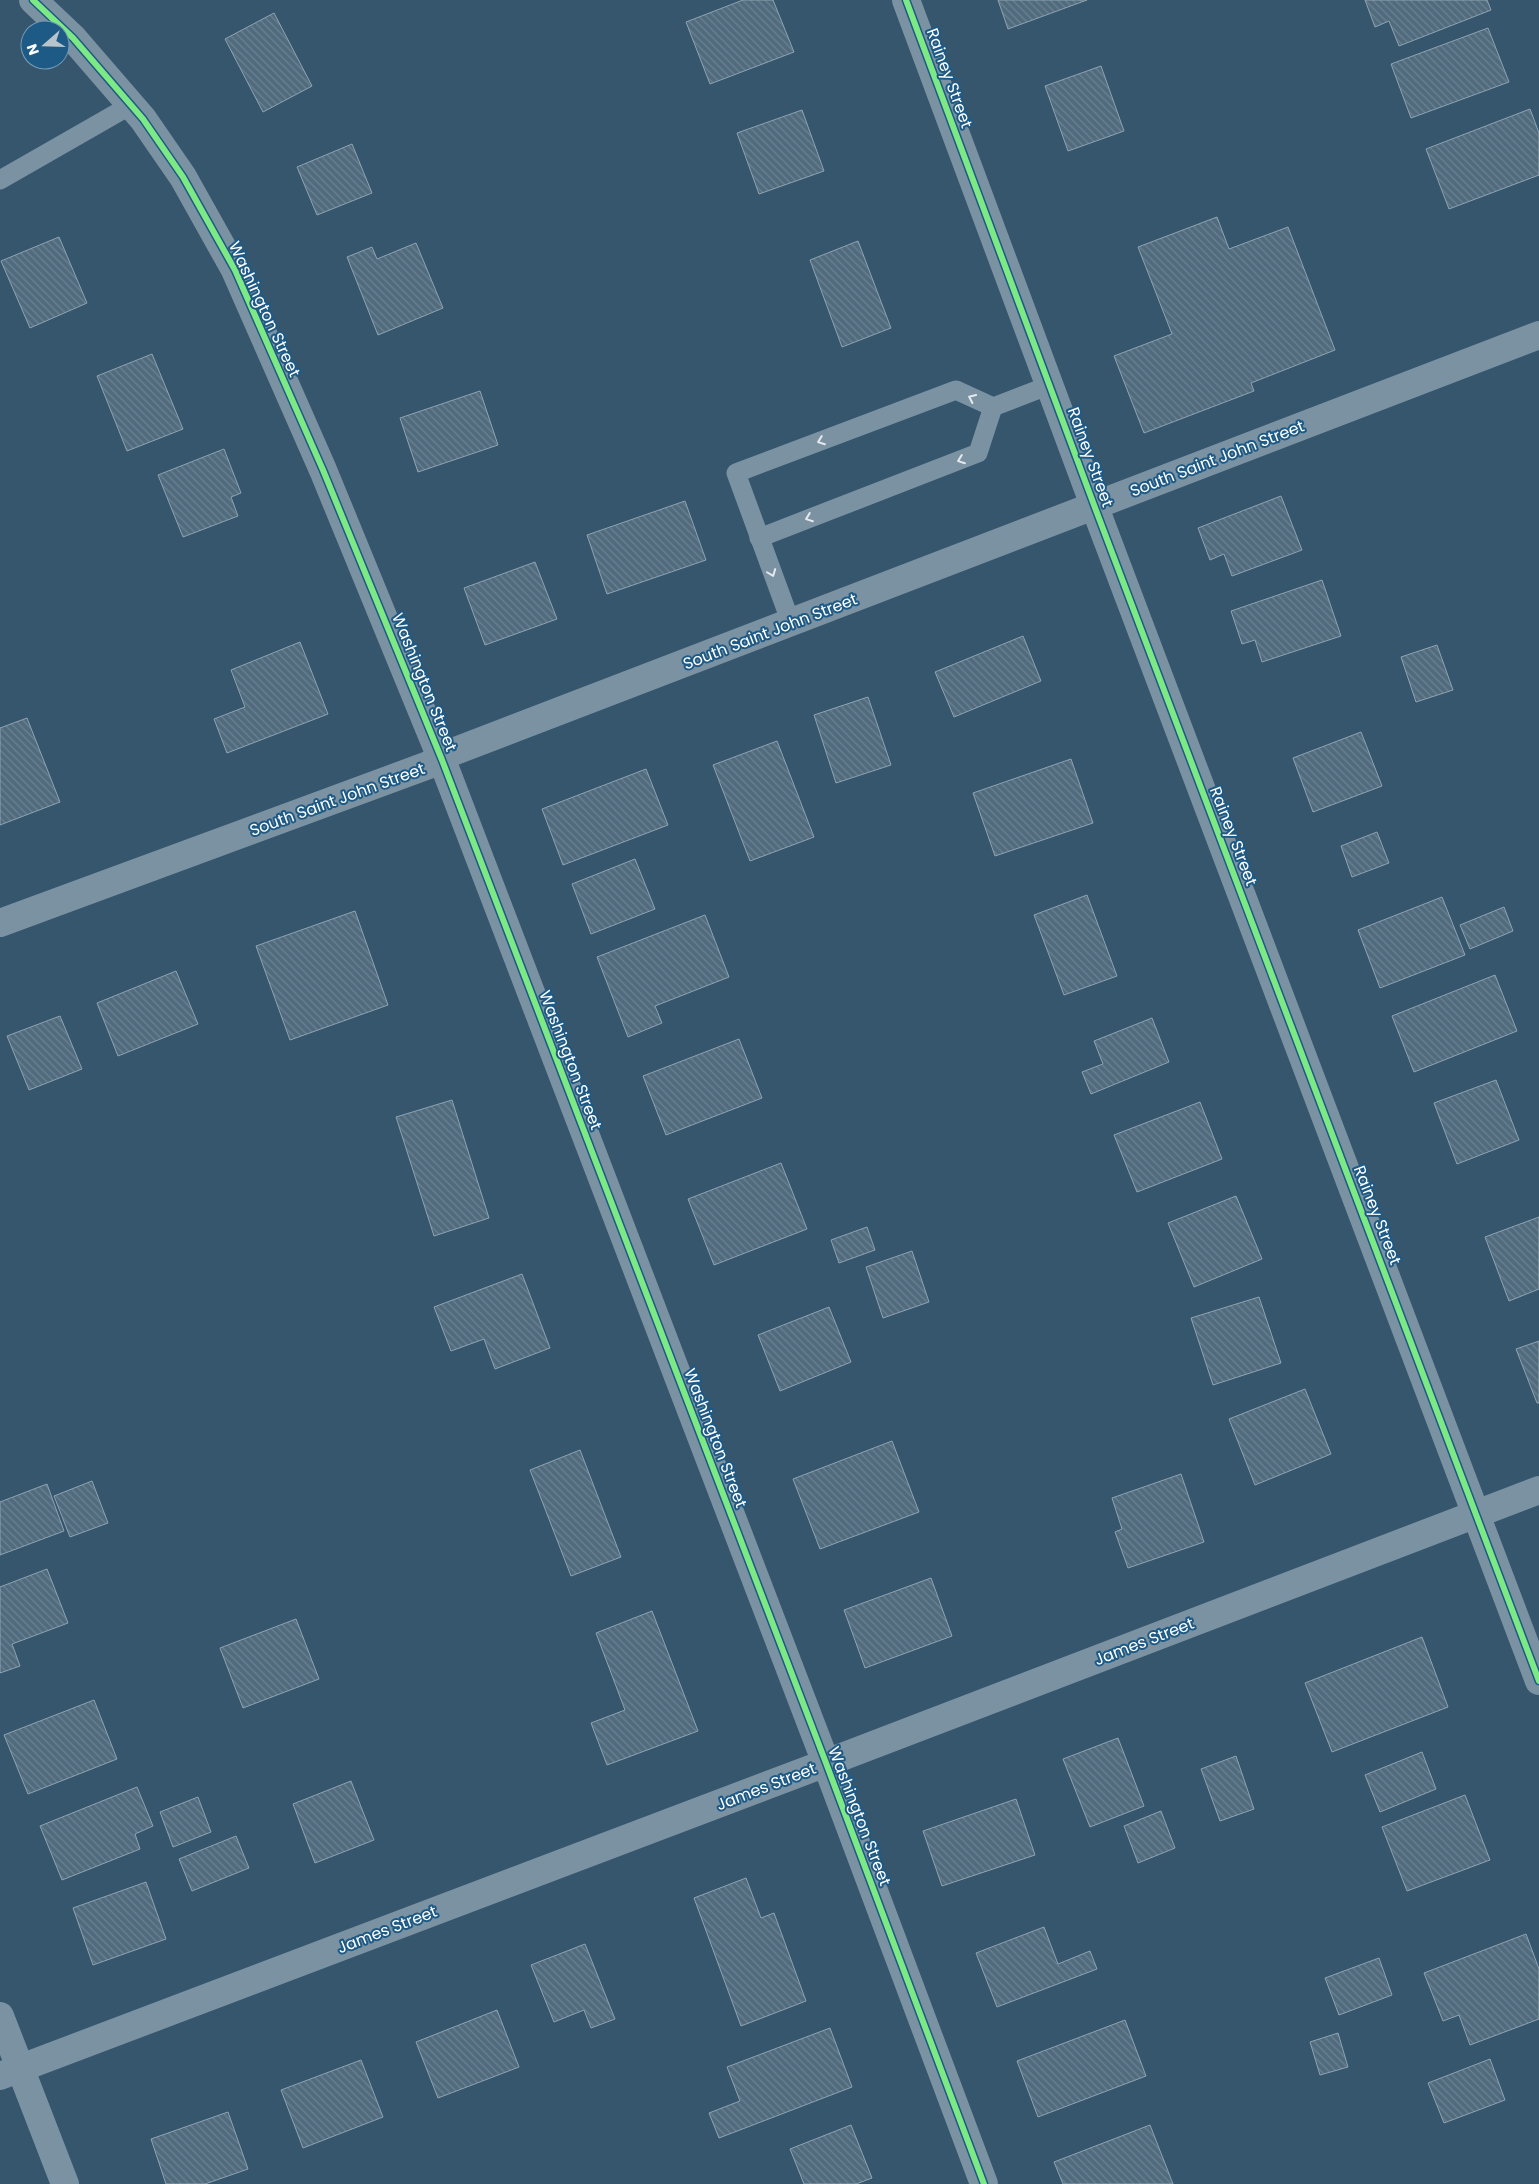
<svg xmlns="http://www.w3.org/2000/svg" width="1539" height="2184" viewBox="0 0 1539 2184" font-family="Poppins,sans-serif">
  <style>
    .building { fill: url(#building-back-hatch); stroke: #8fa3b1 }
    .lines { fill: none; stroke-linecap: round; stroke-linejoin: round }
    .service { stroke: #7b92a3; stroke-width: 19 }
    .minor { stroke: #7b92a3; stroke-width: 28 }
    .tertiary { stroke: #7b92a3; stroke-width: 28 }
    .cycleway-casing { stroke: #1d5a85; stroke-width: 9 }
    .cycleway { stroke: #7ce984; stroke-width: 6 }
    .oneway { stroke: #e5e9ed }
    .labels { text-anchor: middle; stroke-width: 4; stroke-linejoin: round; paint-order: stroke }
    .street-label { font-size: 16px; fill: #fff; stroke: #1d5a85 }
  </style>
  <defs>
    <pattern id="building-back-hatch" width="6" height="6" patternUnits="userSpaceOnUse" patternTransform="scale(1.25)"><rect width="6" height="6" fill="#516b7e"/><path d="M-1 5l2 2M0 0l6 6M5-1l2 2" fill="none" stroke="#6b8191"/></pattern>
  </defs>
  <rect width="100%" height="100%" fill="#35566d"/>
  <g class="building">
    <path d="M743 0H773L794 52 710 84 686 22Z"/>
    <path d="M998 0H1087L1008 29Z"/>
    <path d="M1365 0H1487L1491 10 1399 46 1389 21 1375 27Z"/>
    <path d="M274 13 312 86 263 112 225 39Z"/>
    <path d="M1488 28 1509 82 1411 118 1391 64Z"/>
    <path d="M1101 66 1124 131 1068 151 1045 86Z"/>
    <path d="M1530 109 1539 133V175L1449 209 1426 149Z"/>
    <path d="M802 110 824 171 759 194 737 133Z"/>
    <path d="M352 144 372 193 317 215 297 167Z"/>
    <path d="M1217 217 1229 249 1288 227 1335 350 1251 383 1254 391 1144 433 1114 356 1172 334 1138 247Z"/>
    <path d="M59 237 87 303 30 328 1 261Z"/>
    <path d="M858 241 891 328 842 347 810 260Z"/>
    <path d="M416 243 443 308 378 335 347 257 372 247 377 259Z"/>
    <path d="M152 354 183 429 127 451 97 376Z"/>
    <path d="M480 391 498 445 418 472 400 418Z"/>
    <path d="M224 449 241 493 231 497 238 516 183 537 158 475Z"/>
    <path d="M1281 496 1302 550 1232 576 1224 554 1210 560 1198 528Z"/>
    <path d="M685 501 706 560 607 594 587 535Z"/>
    <path d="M535 562 557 619 485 645 464 588Z"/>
    <path d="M1322 580 1341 636 1262 662 1255 640 1242 644 1231 611Z"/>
    <path d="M1023 636 1041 681 954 717 935 672Z"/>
    <path d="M300 642 328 714 227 753 214 719 245 707 231 670Z"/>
    <path d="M1437 645 1453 690 1416 702 1401 657Z"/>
    <path d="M868 697 891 765 836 783 814 715Z"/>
    <path d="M27 718 60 802 0 825V728Z"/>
    <path d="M1361 732 1382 786 1313 812 1293 758Z"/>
    <path d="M777 741 814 837 750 861 713 765Z"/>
    <path d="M1071 759 1093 823 995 856 973 793Z"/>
    <path d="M646 769 668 825 563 865 542 809Z"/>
    <path d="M1377 832 1389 863 1352 877 1341 846Z"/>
    <path d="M635 859 655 909 591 934 572 884Z"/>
    <path d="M1087 895 1117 976 1064 995 1034 915Z"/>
    <path d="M1442 897 1465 955 1380 988 1358 930Z"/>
    <path d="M1504 907 1513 931 1470 949 1460 925Z"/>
    <path d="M355 911 388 1005 290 1040 256 946Z"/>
    <path d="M705 915 729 977 655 1006 662 1023 628 1037 597 957Z"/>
    <path d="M176 971 198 1024 118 1056 97 1003Z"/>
    <path d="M1495 975 1517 1031 1414 1072 1392 1016Z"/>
    <path d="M60 1016 82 1069 29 1090 7 1036Z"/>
    <path d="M1152 1018 1169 1062 1091 1094 1082 1072 1103 1064 1094 1041Z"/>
    <path d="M739 1039 762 1098 666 1135 643 1076Z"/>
    <path d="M1496 1080 1519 1140 1457 1164 1434 1103Z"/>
    <path d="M452 1100 489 1218 434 1236 396 1117Z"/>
    <path d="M1200 1102 1222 1159 1137 1192 1114 1135Z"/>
    <path d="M781 1163 807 1229 714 1265 688 1199Z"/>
    <path d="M1236 1196 1262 1259 1194 1287 1168 1223Z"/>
    <path d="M1539 1217V1289L1509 1301 1485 1237Z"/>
    <path d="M867 1227 875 1250 839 1263 831 1240Z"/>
    <path d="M912 1251 929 1302 883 1318 866 1267Z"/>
    <path d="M522 1274 550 1348 495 1369 484 1339 451 1351 434 1307Z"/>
    <path d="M1259 1297 1281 1363 1213 1385 1191 1318Z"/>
    <path d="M829 1307 851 1362 780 1391 758 1335Z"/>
    <path d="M1539 1341V1403H1537L1516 1349Z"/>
    <path d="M1305 1389 1331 1454 1255 1485 1229 1419Z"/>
    <path d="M892 1441 919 1512 820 1549 793 1479Z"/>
    <path d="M580 1450 621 1557 571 1576 530 1470Z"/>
    <path d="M1181 1474 1204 1542 1128 1568 1115 1532 1122 1529 1112 1498Z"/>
    <path d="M92 1481 108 1523 70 1537 54 1496Z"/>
    <path d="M47 1484 64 1531 0 1555V1502Z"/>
    <path d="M47 1569 68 1623 12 1644 20 1666 0 1673V1587Z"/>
    <path d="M931 1578 952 1636 865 1668 844 1610Z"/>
    <path d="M652 1611 698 1731 607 1765 591 1723 625 1710 596 1633Z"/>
    <path d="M296 1619 319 1679 243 1708 220 1648Z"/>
    <path d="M1422 1637 1448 1707 1332 1752 1305 1683Z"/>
    <path d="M94 1700 117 1759 28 1794 4 1735Z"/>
    <path d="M1118 1738 1144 1806 1090 1827 1063 1759Z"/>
    <path d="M1422 1752 1436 1789 1380 1812 1365 1775Z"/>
    <path d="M1236 1756 1254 1809 1220 1821 1201 1769Z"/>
    <path d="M351 1781 374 1840 315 1863 293 1804Z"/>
    <path d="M137 1787 153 1826 135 1834 140 1849 62 1880 40 1826Z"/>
    <path d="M1465 1795 1490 1860 1407 1891 1382 1827Z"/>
    <path d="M198 1797 211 1832 173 1847 160 1812Z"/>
    <path d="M1016 1799 1035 1855 942 1886 923 1831Z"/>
    <path d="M1161 1811 1175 1848 1138 1863 1124 1826Z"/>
    <path d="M236 1836 249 1868 192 1891 179 1859Z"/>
    <path d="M746 1878 761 1918 774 1913 806 2001 741 2026 694 1898Z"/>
    <path d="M146 1882 166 1939 93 1965 73 1908Z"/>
    <path d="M1044 1927 1058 1964 1090 1951 1097 1969 997 2007 976 1953Z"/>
    <path d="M1526 1934 1539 1969V2019L1470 2045 1459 2015 1443 2021 1424 1973Z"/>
    <path d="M585 1944 615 2019 591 2028 584 2010 554 2022 531 1965Z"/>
    <path d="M1379 1958 1392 1995 1339 2015 1325 1978Z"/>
    <path d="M497 2010 519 2067 438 2098 416 2042Z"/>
    <path d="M1125 2020 1146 2076 1038 2117 1017 2061Z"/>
    <path d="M830 2028 852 2087 719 2138 709 2113 740 2101 727 2067Z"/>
    <path d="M1338 2033 1348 2067 1320 2075 1310 2042Z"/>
    <path d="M1490 2059 1505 2100 1444 2123 1428 2083Z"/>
    <path d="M361 2060 383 2117 303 2148 281 2090Z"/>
    <path d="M228 2112 248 2169 205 2184H166L151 2139Z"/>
    <path d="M851 2125 872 2178 856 2184H804L790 2149Z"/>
    <path d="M1150 2125 1173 2184H1063L1054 2162Z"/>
  </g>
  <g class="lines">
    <g class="service">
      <path d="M0 180 131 105"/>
      <path d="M759 538 978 453 993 407"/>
      <path d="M791 623 736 473 956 390 993 407 1050 385"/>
    </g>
    <g class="minor">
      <path d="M33 0 73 38 143 119 183 177 235 270 323 470 442 760 826 1763 984 2184"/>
      <path d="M0 923 442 760 450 753 1539 335"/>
      <path d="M0 2076 826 1763 1539 1490"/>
    </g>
    <g class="tertiary">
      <path d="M906 0 1094 505 1539 1681"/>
      <path d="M0 2016 65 2184"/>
    </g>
    <g class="cycleway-casing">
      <g id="cycleway">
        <path d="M33 0 73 38 143 119 183 177 235 270 323 470 442 760 826 1763 984 2184"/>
        <path d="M906 0 1094 505 1539 1681"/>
      </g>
    </g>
    <use href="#cycleway" class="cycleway"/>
  </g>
  <defs><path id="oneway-chevron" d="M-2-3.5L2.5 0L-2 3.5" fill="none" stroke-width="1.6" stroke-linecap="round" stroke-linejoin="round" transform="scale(1.25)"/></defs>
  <g class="oneway">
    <use href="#oneway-chevron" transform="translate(972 398) rotate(-155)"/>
    <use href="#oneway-chevron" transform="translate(821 441) rotate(159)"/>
    <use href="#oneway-chevron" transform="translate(961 460) rotate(159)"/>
    <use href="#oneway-chevron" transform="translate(809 518) rotate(159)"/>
    <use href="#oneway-chevron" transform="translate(772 573) rotate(69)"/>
  </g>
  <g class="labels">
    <g class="street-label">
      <text transform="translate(950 78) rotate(70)" y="6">Rainey Street</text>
      <text transform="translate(265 309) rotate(65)" y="6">Washington Street</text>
      <text transform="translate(1091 457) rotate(70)" y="6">Rainey Street</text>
      <text transform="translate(1217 458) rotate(-21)" y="6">South Saint John Street</text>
      <text transform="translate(770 631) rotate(-21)" y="6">South Saint John Street</text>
      <text transform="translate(425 682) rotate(68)" y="6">Washington Street</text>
      <text transform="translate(337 799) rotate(-20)" y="6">South Saint John Street</text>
      <text transform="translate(1234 836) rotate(69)" y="6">Rainey Street</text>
      <text transform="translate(571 1060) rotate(69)" y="6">Washington Street</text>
      <text transform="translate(1378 1215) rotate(69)" y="6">Rainey Street</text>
      <text transform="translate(716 1438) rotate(69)" y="6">Washington Street</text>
      <text transform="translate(1144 1641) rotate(-21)" y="6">James Street</text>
      <text transform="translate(766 1786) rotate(-21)" y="6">James Street</text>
      <text transform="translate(860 1816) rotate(69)" y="6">Washington Street</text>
      <text transform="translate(387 1929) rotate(-21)" y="6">James Street</text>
    </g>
  </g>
  <g transform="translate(45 45) rotate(250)"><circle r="24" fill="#1d5a85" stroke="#779cb6"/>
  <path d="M0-4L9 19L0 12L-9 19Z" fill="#b8c4cc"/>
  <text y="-8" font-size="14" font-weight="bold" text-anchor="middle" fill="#ffffff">N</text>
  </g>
</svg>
